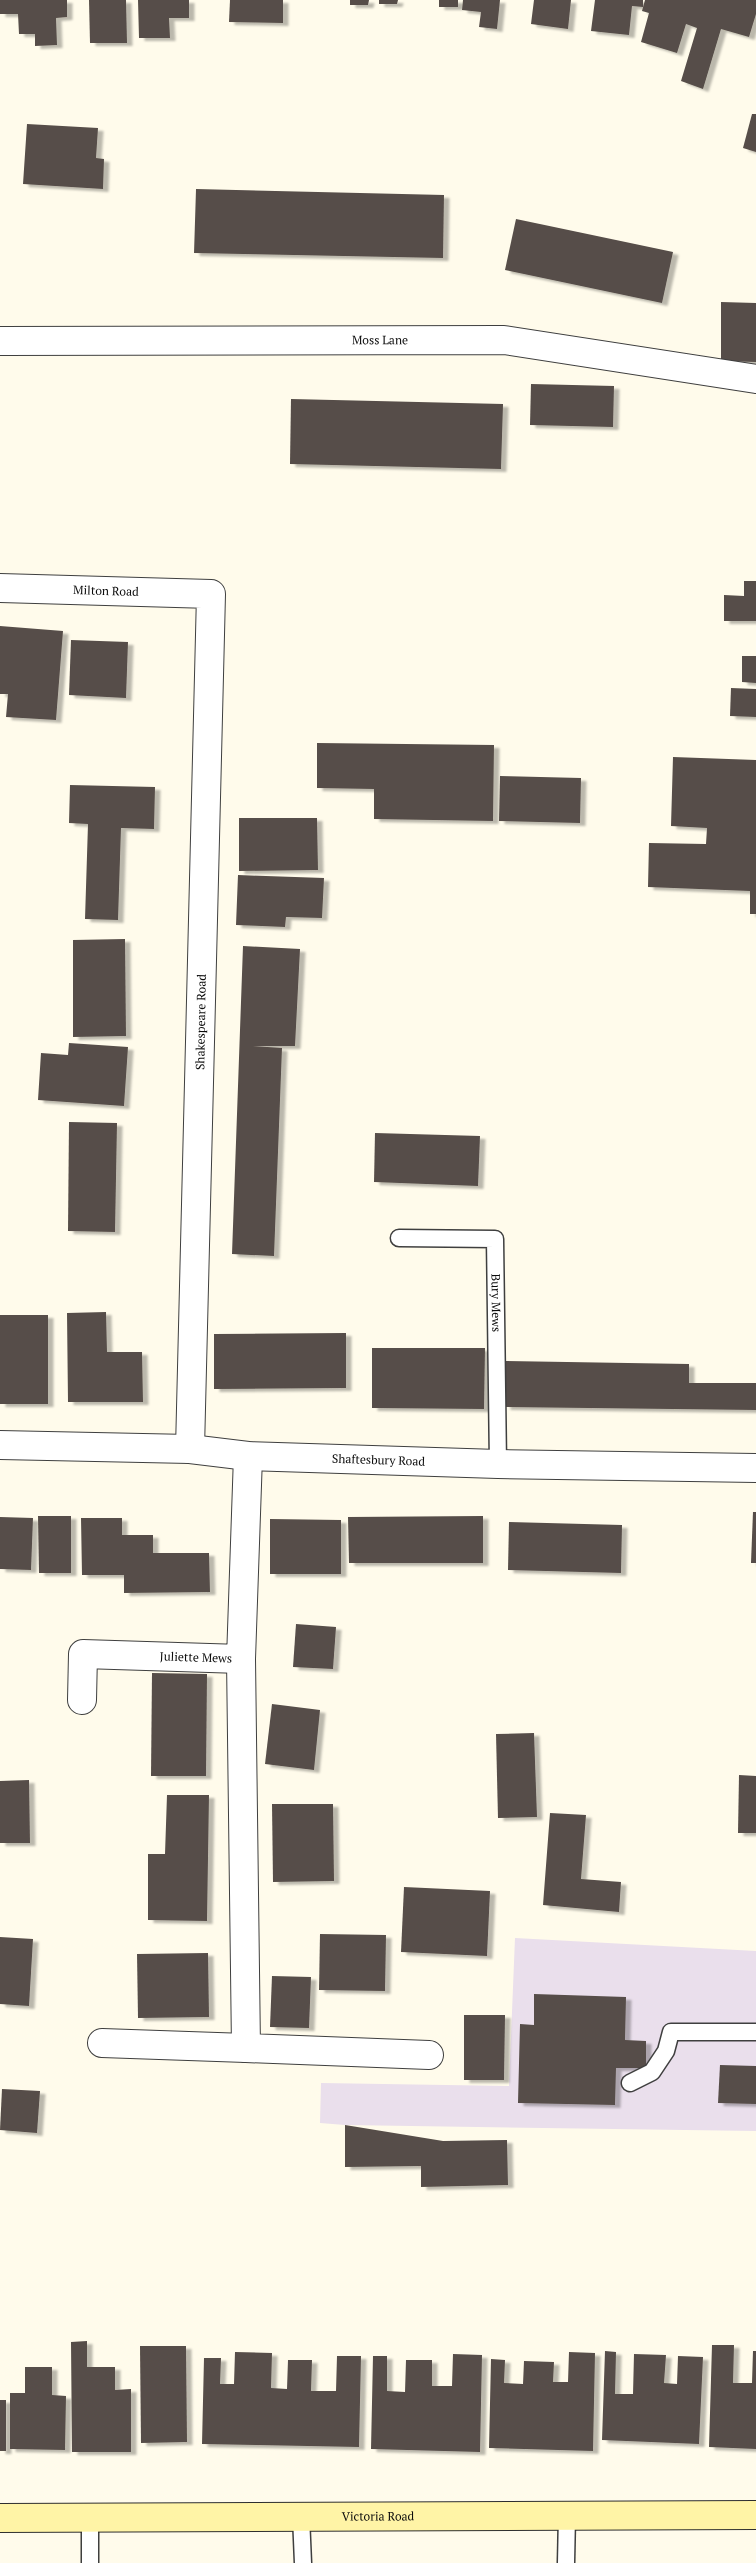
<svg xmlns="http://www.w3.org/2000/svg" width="756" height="2563" viewBox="0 0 756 2563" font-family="'PT Serif',serif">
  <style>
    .industrial { fill: #eadfec }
    .building { fill: #564d48; filter: url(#shadow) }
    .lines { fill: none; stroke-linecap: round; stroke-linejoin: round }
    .lane-casing { stroke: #3f3f3f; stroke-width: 19 }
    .street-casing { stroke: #3f3f3f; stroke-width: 30 }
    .secondary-casing { stroke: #2e2e2e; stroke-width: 30 }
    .lane { stroke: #fff; stroke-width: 16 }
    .street { stroke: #fff; stroke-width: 28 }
    .secondary { stroke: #fff4a6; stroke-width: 28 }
    .labels { text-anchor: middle; stroke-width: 5; stroke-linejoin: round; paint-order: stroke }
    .street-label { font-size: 12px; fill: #0c0c0c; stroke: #fff }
  </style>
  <defs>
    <filter id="shadow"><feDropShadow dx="5.5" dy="3" stdDeviation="1" flood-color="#0004"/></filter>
  </defs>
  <rect width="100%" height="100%" fill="#fffbeb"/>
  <path class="industrial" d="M515 1938 756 1951V2131L345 2125 320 2123 321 2083 509 2086Z"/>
  <g class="building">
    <path d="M0 0H67V17L56 18 57 45 35 46V34H19L18 14H0Z"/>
    <path d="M89 0H126L127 43H90Z"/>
    <path d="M138 0H189V18H169L170 38H139Z"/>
    <path d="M230 0H283V23L229 22Z"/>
    <path d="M350 0H369L368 5H350Z"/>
    <path d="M379 0H398L397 4H379Z"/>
    <rect x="439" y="0" width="19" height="7"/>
    <path d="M463 0H500L497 29 479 27 481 12 462 10Z"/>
    <path d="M534 0H571L568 29 531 24Z"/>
    <path d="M595 0H643V7L632 6 629 35 591 31Z"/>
    <path d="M645 0H756V14L749 37 721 29 703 89 681 81 697 28 686 24 677 53 641 42 649 13 642 11Z"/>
    <path d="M752 114H756V152L743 148Z"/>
    <path d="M27 124 98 128 96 158 104 159 103 189 23 184Z"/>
    <path d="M196 189 444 195 443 258 194 253Z"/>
    <path d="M516 219 673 252 662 303 505 270Z"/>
    <path d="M721 302 756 303V362L721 361Z"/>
    <path d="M531 384 614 386 613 427 530 425Z"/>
    <path d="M291 399 503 404 501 469 290 464Z"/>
    <path d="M744 581H756V621H724V595L744 596Z"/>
    <path d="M0 626 63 631 56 720 6 717 8 694H0Z"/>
    <path d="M71 640 128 642 126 698 69 695Z"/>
    <path d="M742 656H756V683L742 682Z"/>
    <path d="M731 688 756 689V717L730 716Z"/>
    <path d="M317 743 494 745 493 821 374 819V789L317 788Z"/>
    <path d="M673 757 756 760V914H750V891L648 887 649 843 706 844 707 828 671 826Z"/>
    <path d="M500 776 581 778 580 823 499 821Z"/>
    <path d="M70 785 155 787 154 829 121 828 118 920 85 919 88 824 69 823Z"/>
    <path d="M239 818H317L318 870 239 871Z"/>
    <path d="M238 875 324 878 322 918 286 917 285 927 236 925Z"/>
    <path d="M125 939 126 1036 73 1037V940Z"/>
    <path d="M243 946 300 949 295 1046H253L282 1048 274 1256 232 1254Z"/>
    <path d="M69 1043 128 1047 124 1106 38 1100 41 1053 68 1055Z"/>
    <path d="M69 1122 117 1123 115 1232 68 1231Z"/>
    <path d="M375 1133 480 1136 478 1186 374 1182Z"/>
    <path d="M106 1312 107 1352H142L143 1402H68L67 1313Z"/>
    <rect x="0" y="1315" width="48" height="89"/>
    <path d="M346 1333V1388L214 1389V1334Z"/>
    <path d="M372 1348H485L484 1409 372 1408Z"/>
    <path d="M506 1361 689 1364V1383H756V1410L505 1407Z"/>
    <path d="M753 1512H756V1563H751Z"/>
    <path d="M38 1516H71V1573H39Z"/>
    <path d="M483 1516V1563H349L348 1517Z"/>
    <path d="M0 1517 33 1518 31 1570 0 1569Z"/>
    <path d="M81 1518H122V1535H153V1553H209L210 1592 124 1593V1575H82Z"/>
    <path d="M270 1519 341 1520V1574H270Z"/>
    <path d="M509 1522 622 1525 621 1573 508 1570Z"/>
    <path d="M296 1624 336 1627 333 1669 293 1667Z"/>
    <path d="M152 1673 207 1674 206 1776H151Z"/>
    <path d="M272 1704 320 1710 314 1770 265 1764Z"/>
    <path d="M534 1733 537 1817 498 1818 496 1734Z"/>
    <path d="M739 1775 756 1776V1833H738Z"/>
    <path d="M29 1780 30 1843H0V1781Z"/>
    <path d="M167 1795H209L207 1921 148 1920V1854H165Z"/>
    <path d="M272 1804H333L334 1881 273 1882Z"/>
    <path d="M550 1813 586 1815 581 1879 621 1882 619 1912 543 1905Z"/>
    <path d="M404 1887 490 1891 487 1956 401 1952Z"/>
    <path d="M320 1934 386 1935 385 1991 319 1990Z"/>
    <path d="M0 1937 33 1939 29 2006 0 2004Z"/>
    <path d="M208 1953 209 2017 138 2018 137 1954Z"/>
    <path d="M272 1976 311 1977 309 2028 270 2027Z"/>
    <path d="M534 1994 626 1997 625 2040 646 2041V2068H616L615 2105 518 2103 520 2024 534 2025Z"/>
    <path d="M464 2015H505L504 2080H464Z"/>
    <path d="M720 2065 756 2066V2104L718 2103Z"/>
    <path d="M2 2089 40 2091 37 2133 0 2130Z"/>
    <path d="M345 2125 443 2141 507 2140 508 2185 421 2187V2166L345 2167Z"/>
    <path d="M87 2341V2367H115V2390L131 2389V2452H72L71 2342Z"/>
    <path d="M712 2345H734L733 2383H752L753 2351H756V2449L709 2447Z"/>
    <path d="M140 2346H186L187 2442 141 2443Z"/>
    <path d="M605 2351 616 2352 615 2394H633L634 2354 666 2355 664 2383 677 2384 678 2356 703 2357 699 2444 602 2440Z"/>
    <path d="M235 2352 272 2353 271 2388 287 2389 288 2360H312L311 2391H336L337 2356H361L359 2447 202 2444 204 2358H221L220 2384H234Z"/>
    <path d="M569 2352 595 2353 593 2451 489 2448 491 2359 505 2360 504 2383 523 2384 524 2361 554 2362 553 2382H568Z"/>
    <path d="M453 2354 482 2355 480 2452 371 2449 373 2356H387V2391L405 2392 406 2360H432V2386H452Z"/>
    <path d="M25 2367H52V2395L66 2396 65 2450 10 2449V2393H25Z"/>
    <rect x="0" y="2400" width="6" height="51"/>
  </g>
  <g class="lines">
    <g class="lane-casing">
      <g id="lane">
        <path id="s1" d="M399 1238 495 1239 498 1464"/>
        <path d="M630 2083 652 2072 666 2051 671 2032H756"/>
        <path d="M301 2516 303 2563"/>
        <path d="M90 2563V2517"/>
        <path d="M566 2563 567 2515"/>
      </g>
    </g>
    <g class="street-casing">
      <g id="street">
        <path id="s2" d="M0 341 504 340 756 379"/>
        <path id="s3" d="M0 588 211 594 190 1449"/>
        <path id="s4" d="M0 1445 190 1449 248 1456 498 1464 756 1468"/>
        <path d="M241 1659 246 2048 429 2055"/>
        <path id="s5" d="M82 1700 83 1654 241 1659 248 1456"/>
        <path d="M102 2043 246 2048"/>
      </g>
    </g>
    <g class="secondary-casing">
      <g id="secondary">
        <path id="s6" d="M0 2518 756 2515"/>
      </g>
    </g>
    <use href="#lane" class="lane"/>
    <use href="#street" class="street"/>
    <use href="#secondary" class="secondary"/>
  </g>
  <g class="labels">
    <g class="street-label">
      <text dy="4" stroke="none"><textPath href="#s2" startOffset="380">Moss Lane</textPath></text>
      <text dy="4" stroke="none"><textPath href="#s3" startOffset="106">Milton Road</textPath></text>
      <text transform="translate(201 1022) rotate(-89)" y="4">Shakespeare Road</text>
      <text dy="4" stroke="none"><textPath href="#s1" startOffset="160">Bury Mews</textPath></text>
      <text dy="4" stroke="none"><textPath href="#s4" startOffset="379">Shaftesbury Road</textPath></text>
      <text dy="4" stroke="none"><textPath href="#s5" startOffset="159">Juliette Mews</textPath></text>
      <text dy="4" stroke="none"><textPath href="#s6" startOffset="378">Victoria Road</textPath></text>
    </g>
  </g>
</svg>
